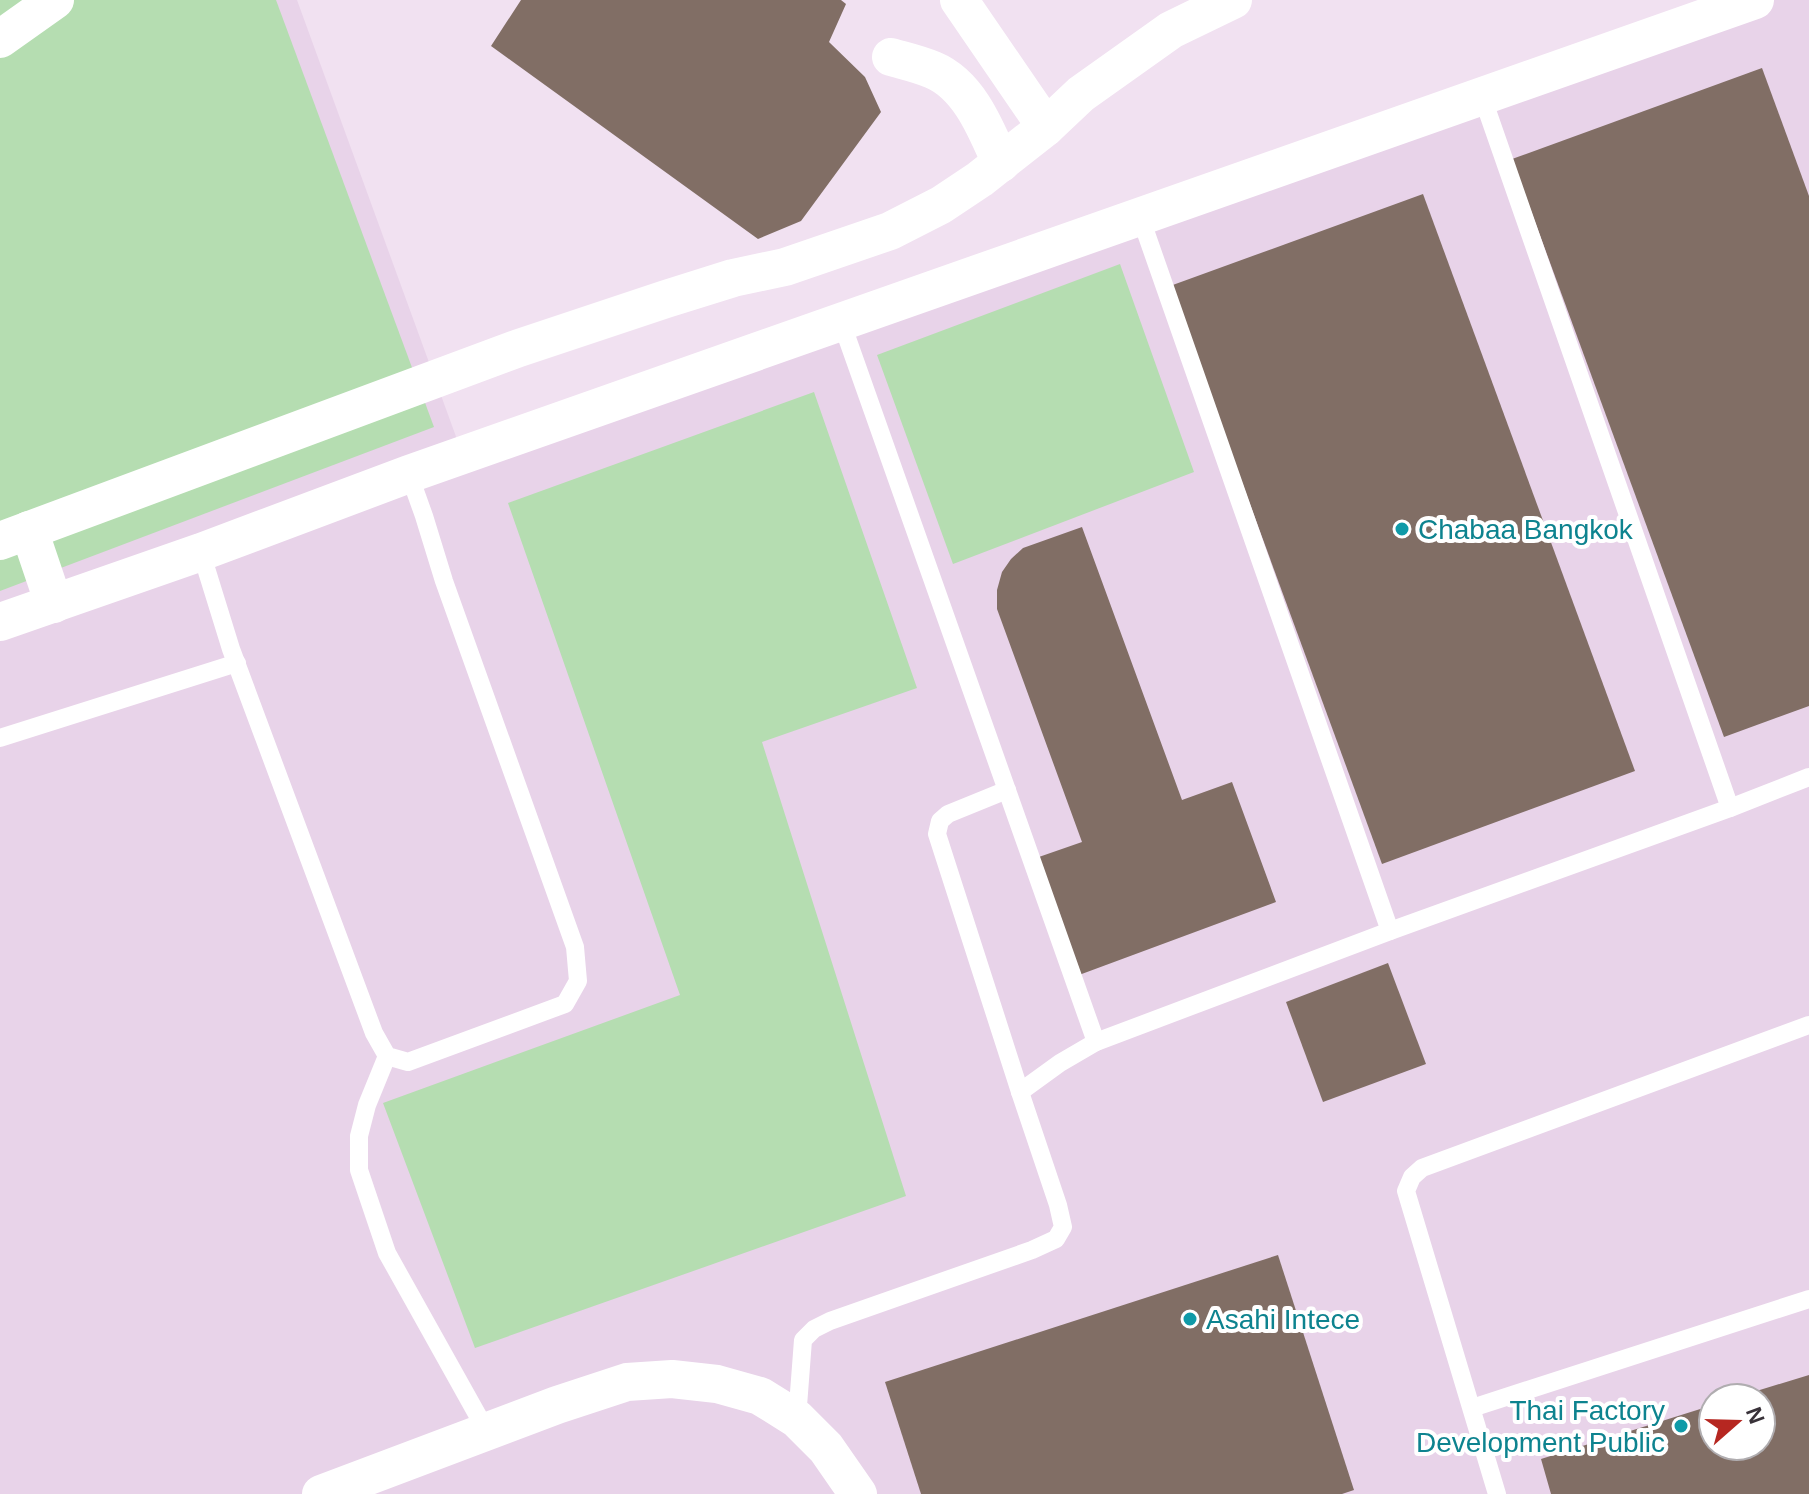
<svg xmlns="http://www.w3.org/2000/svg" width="1809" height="1494" viewBox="0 0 1809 1494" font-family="Arial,sans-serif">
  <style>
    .built { fill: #e8d3e9; fill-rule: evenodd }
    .green { fill: #b5ddb1 }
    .building { fill: #816e65 }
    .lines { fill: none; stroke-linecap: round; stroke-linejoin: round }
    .service { stroke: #fff; stroke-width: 18 }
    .minor { stroke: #fff; stroke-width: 38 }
    .culture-dot { fill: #0f9aa8; stroke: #fff; stroke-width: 3 }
    .labels { text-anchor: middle; stroke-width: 8; stroke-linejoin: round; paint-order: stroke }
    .culture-label { font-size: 28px; fill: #0d838f; stroke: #fff; text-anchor: start }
  </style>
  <rect width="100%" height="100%" fill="#f1e1f1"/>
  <path class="built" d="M0 0H297L458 442 1713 0H1809V1494H0ZM1713 1398H1761V1446H1713Z"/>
  <g class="green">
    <path d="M0 0H276L434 427 0 591Z"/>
    <path d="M1120 264 1194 472 953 564 877 355Z"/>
    <path d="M814 392 917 688 762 742 906 1196 475 1348 383 1103 680 995 508 503Z"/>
  </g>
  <g class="building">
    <path d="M521 0H841L846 4 829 42 865 77 881 112 801 221 758 239 491 46Z"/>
    <path d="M1762 68 1809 196V706L1724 737 1512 159Z"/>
    <path d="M1423 194 1635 771 1382 864 1170 286Z"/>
    <path d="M1082 527 1182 800 1232 782 1276 902 1079 975 1036 858 1082 842 997 609V590L1002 572 1011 559 1023 548Z"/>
    <path d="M1388 963 1426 1064 1323 1102 1286 1002Z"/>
    <path d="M1278 1255 1354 1490 1342 1494H921L885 1382Z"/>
    <path d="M1809 1375V1494H1551L1541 1459 1713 1405V1446H1761V1398L1737 1397Z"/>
  </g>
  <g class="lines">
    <g class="service">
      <path d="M1482 96 1730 808"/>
      <path d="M1140 216 1390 931"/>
      <path d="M841 321 1096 1042"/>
      <path d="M201 552 231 649 374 1033 387 1056 408 1062 565 1004 578 981 575 947 444 581 424 516 409 474"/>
      <path d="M0 738 237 663"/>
      <path d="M387 1056 367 1105 359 1136V1170L387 1253 487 1432"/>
      <path d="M1020 1092 1060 1063 1096 1042 1390 931 1730 808 1809 777"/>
      <path d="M1472 1408 1809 1299"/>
      <path d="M797 1419 803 1340 814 1329 830 1321 1032 1250 1056 1239 1063 1227 1058 1205 1020 1092 937 834 940 821 948 814 1007 790"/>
      <path d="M1497 1494 1406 1191 1412 1177 1422 1168 1809 1025"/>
    </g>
    <g class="minor">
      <path d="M959 0 1046 127"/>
      <path d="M0 39 55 0"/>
      <path d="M891 57C905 61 919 64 933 70 969 85 986 129 1001 163"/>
      <path d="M29 530 54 604"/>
      <path d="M0 541 519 348 666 299 733 278 785 267 890 231 941 205 980 179 1046 127 1081 94 1171 30 1233 0"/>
      <path d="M0 622 201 552 409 474 1755 0"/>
      <path d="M321 1494 557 1405 627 1382 672 1379 717 1384 760 1396 797 1419 826 1448 858 1494"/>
    </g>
  </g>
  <g class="culture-dot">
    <circle cx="1402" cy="529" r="8"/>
    <circle cx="1190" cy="1319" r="8"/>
    <circle cx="1681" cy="1426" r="8"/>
  </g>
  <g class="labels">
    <g class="culture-label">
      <text x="1418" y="539">Chabaa Bangkok</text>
      <text x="1206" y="1329">Asahi Intece</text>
      <text x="1665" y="1420" text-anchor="end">Thai Factory<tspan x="1665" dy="32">Development Public</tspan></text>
    </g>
  </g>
  <g transform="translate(1737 1422) rotate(70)"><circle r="38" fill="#ffffff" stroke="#b0adb0" stroke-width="2"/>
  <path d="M0-6L14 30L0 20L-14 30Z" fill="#b62721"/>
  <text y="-12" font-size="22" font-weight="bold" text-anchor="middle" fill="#393239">N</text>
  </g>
</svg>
